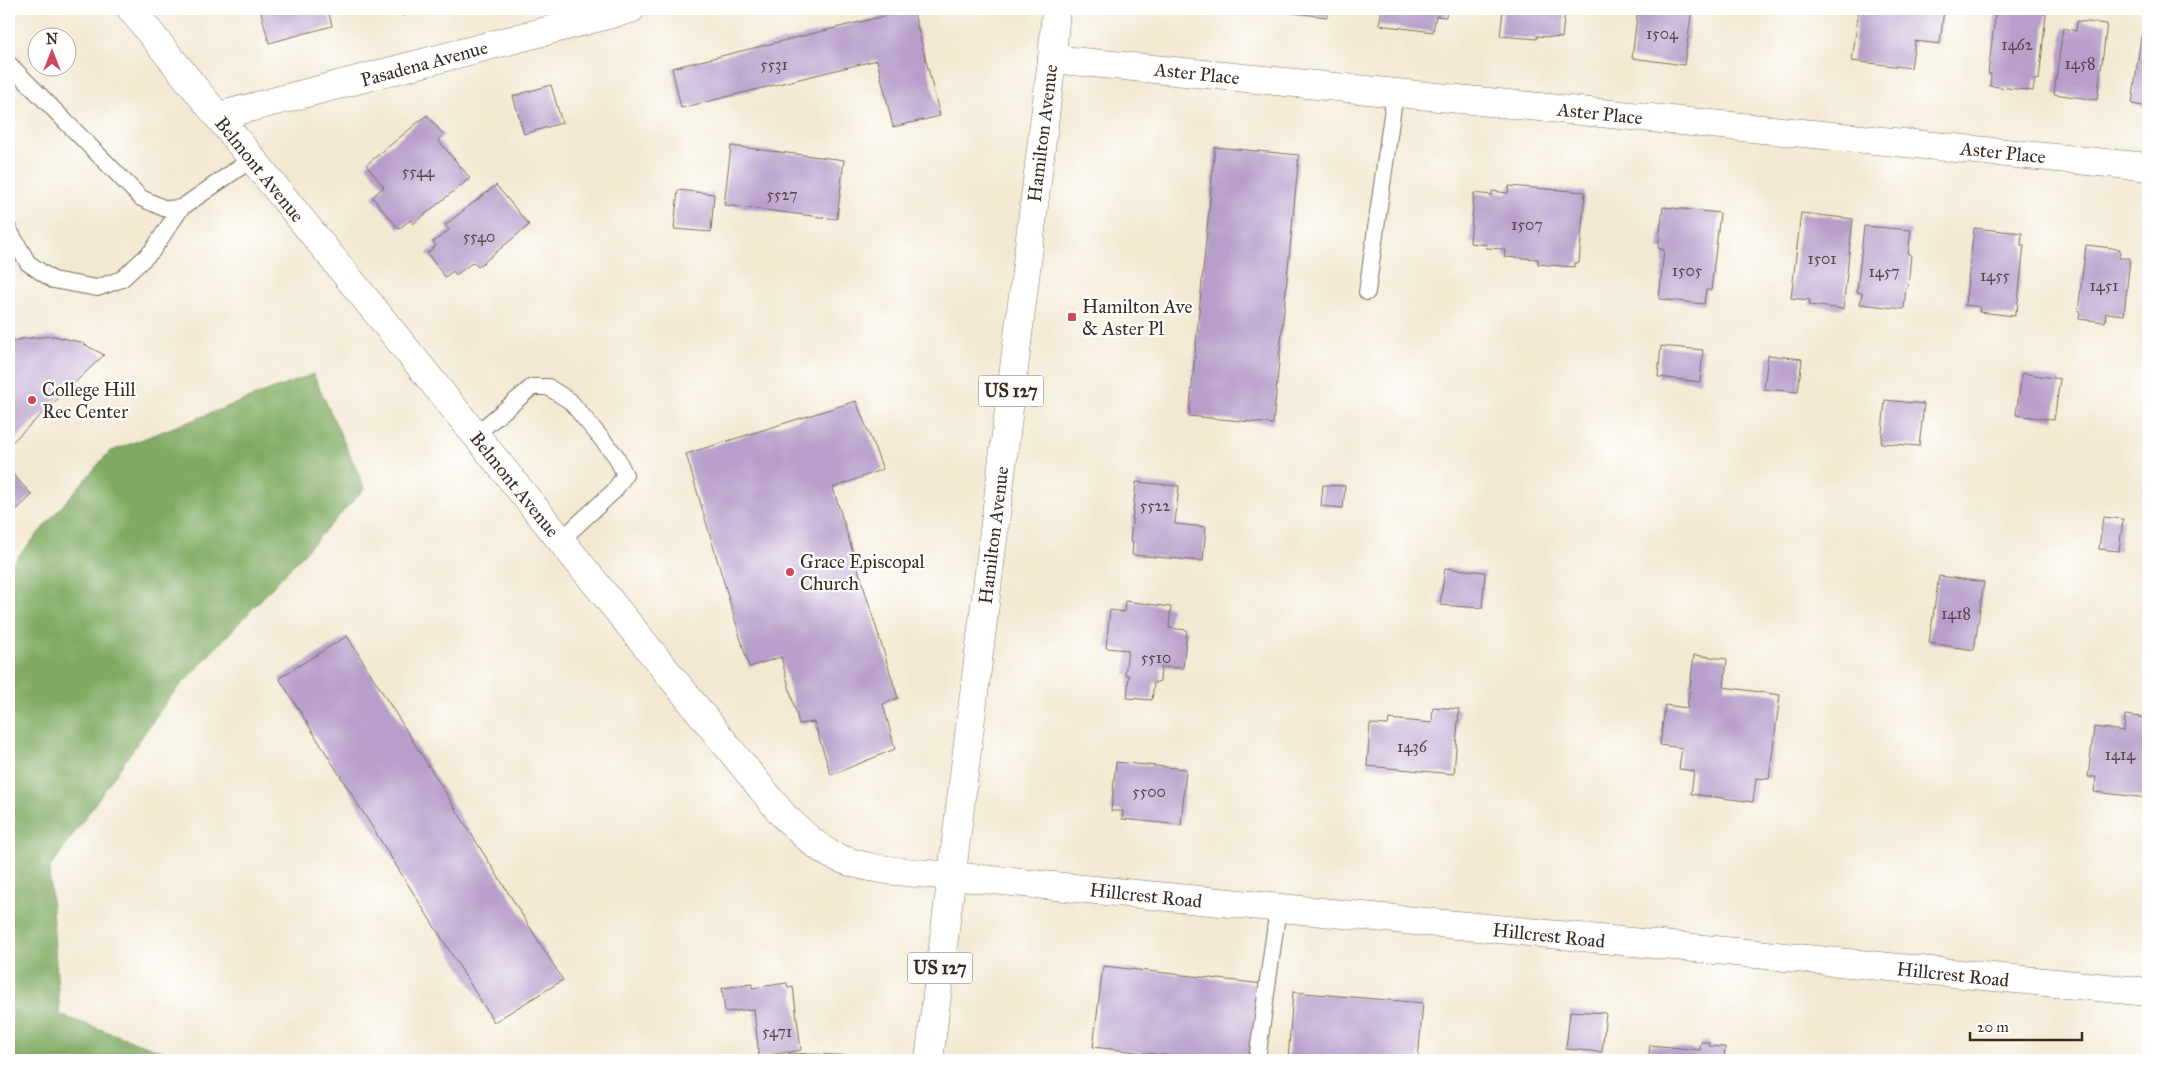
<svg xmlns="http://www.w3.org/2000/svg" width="2157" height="1069" viewBox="0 0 2157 1069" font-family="'IM FELL Great Primer',serif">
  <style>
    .forest { fill: #80aa62; stroke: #5e6a40 }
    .building { fill: #b89eca }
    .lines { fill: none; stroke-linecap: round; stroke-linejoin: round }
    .service-casing { stroke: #7b6d5d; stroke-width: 18 }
    .minor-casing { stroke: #7b6d5d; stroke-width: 29 }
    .tertiary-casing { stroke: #7b6d5d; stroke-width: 29 }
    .primary-casing { stroke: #7b6d5d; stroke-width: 29 }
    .service { stroke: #fff; stroke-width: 16 }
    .minor { stroke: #fff; stroke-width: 28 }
    .tertiary { stroke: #fff; stroke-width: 28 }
    .primary { stroke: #fff; stroke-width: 28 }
    .poi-dot { fill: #d1495b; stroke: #fff; stroke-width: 2 }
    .labels { text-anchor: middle; stroke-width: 4.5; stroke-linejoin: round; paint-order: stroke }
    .number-label { font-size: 16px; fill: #5a4749 }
    .shield { fill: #fff; stroke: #766a62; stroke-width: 1 }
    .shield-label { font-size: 18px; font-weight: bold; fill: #3b2a1e }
    .street-label { font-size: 19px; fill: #3b2a1e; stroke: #fff }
    .poi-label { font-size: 19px; fill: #3b2a1e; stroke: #fff; text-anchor: start }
  </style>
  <rect width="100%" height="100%" fill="#fff"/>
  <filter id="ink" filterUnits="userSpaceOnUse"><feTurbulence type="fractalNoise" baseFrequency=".02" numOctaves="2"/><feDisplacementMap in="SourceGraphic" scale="10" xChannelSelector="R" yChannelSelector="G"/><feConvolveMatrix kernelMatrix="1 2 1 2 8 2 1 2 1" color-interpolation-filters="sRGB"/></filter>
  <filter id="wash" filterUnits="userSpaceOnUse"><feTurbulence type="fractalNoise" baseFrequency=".0096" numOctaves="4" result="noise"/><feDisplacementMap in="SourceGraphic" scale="20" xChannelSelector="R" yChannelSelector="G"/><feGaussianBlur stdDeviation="1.12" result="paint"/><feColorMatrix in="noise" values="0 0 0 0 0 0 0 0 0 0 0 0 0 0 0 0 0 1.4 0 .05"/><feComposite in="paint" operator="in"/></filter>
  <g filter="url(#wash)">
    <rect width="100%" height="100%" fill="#f3e9d2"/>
    <path class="forest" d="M313 374 365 488 169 698 49 869 60 1015 187 1060H9V567L109 452Z"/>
    <g id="blocks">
      <g class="building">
        <path d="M260 9H328L332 26 269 43Z"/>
        <path d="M401 9H427L403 16Z"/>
        <path d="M913 9 940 116 893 127 877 60 681 108 672 68Z"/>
        <path d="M1285 9H1328L1327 17 1285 12Z"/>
        <path d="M1382 9H1447L1446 17 1436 16 1433 32 1379 25Z"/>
        <path d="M1516 9H1565L1562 38 1537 36V39L1500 36 1503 11 1515 12Z"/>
        <path d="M1638 9H1692L1684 65 1632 58Z"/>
        <path d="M1859 9H1944L1940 44 1915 41 1911 68 1852 61Z"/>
        <path d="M1996 9 2046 14 2039 80 2035 79 2033 91 1990 86 1991 74H1988Z"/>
        <path d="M2146 16H2148V107L2132 104 2141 36H2143Z"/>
        <path d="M2077 21 2107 24 2097 100 2054 94 2063 28 2076 31Z"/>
        <path d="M551 85 562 123 524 134 513 96Z"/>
        <path d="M427 115 444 135 438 140 470 178 413 224 410 220 399 229 372 197 384 187 366 165Z"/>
        <path d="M731 146 844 160 837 219 724 205Z"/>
        <path d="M1215 147 1299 155 1273 424 1189 416Z"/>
        <path d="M496 185 529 225 478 267 473 262 456 275 453 271 445 277 427 253 436 246 433 242 449 230 445 225Z"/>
        <path d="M1509 186 1585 192 1579 263H1575L1574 267 1538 264V259L1504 257 1505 249 1486 248 1487 245 1470 243 1474 193 1492 195V191L1508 193Z"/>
        <path d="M678 190 714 194 711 232 674 229Z"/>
        <path d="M1663 207 1720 213 1711 290H1706L1704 304 1659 299 1664 250 1658 248Z"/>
        <path d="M1801 213 1853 219 1843 309 1809 305 1810 300 1791 298Z"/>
        <path d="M1864 226 1911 230 1908 254 1911 255 1908 287H1906L1904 309 1860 304 1862 293 1857 292Z"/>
        <path d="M1974 228 2022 233 2021 245H2024L2017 311 2015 310V316L1979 312 1980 307 1965 305Z"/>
        <path d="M2086 245 2120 249 2119 258H2130L2124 315 2106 313 2105 322 2079 319 2080 311H2078Z"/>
        <path d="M54 336 80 342 104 355 9 445V343L21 339Z"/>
        <path d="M1661 346 1703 350 1700 382 1658 377Z"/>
        <path d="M1768 355 1802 359 1798 392 1764 389Z"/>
        <path d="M2022 373 2060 379 2054 420 2016 415Z"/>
        <path d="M1885 400 1924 404 1919 446 1881 443Z"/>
        <path d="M856 401 883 469 833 488 898 698 883 704 895 749 831 775 814 722 799 724 781 657 749 667 686 454Z"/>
        <path d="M2147 464H2148V502H2144Z"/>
        <path d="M9 470 32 495 9 517Z"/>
        <path d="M1136 482 1179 486 1175 524 1206 527 1203 561 1132 555 1133 542H1130Z"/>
        <path d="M1323 485 1345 486 1343 508 1321 506Z"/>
        <path d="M2103 517 2123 519 2119 551 2099 549Z"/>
        <path d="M1445 568 1485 572 1482 608 1440 605Z"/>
        <path d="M1939 576 1984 582 1974 650 1929 643Z"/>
        <path d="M1125 601 1171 607 1169 628 1187 630 1183 668 1161 667 1160 681 1154 683 1152 700 1127 698 1129 675H1125L1128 650 1106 648 1110 610 1124 612Z"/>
        <path d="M347 636 563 980 494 1022 279 678Z"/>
        <path d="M1694 655 1727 659 1724 687 1780 695 1769 779 1756 778 1753 802 1691 794 1694 771 1679 769 1682 748 1660 745 1665 705 1687 708Z"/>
        <path d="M1433 707 1459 709 1454 774 1367 766 1370 724 1388 725 1389 719 1432 723Z"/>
        <path d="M2125 715 2148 718V798L2094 792 2096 777H2088L2094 727 2124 731Z"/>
        <path d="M1116 762 1186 769 1181 825 1122 819 1123 811H1111Z"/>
        <path d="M1103 966 1263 984 1254 1060H1209L1093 1047Z"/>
        <path d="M787 983 788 988 793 987 801 1050 759 1057 754 1009 725 1012 722 988 752 984V988Z"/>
        <path d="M1293 992 1423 1003 1418 1060H1288Z"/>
        <path d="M1570 1011 1606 1013 1602 1052 1566 1049Z"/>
        <path d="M1701 1042H1709V1046L1725 1047 1724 1060H1648L1650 1045 1700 1050Z"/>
        <path d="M789 1053 860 1056V1060H789Z"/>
      </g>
    </g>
  </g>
  <g filter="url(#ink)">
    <use href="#blocks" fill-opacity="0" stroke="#7b6d5d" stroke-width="1"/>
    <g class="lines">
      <g class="service-casing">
        <g id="service">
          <path d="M9 64 141 198 166 209 181 208"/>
          <path d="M9 230 28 263 53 280 97 288 122 279 152 251 181 208 252 159"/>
          <path d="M1367 292 1395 93"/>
          <path d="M475 435 532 387H548L570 401 616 456 625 475 614 491 561 540"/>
          <path d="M1257 1060 1278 908"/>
        </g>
      </g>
      <g class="minor-casing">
        <g id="minor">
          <path d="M1052 59 2148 167"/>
          <path d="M218 116 631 9"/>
          <path d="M951 876 2148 992"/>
        </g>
      </g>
      <g class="tertiary-casing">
        <path id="tertiary" d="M131 9 783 815C797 828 813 845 830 854 866 872 912 872 951 876"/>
      </g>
      <g class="primary-casing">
        <path id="primary" d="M929 1060 1052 59 1056 9"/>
      </g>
      <use href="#service" class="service"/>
      <use href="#minor" class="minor"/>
      <use href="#tertiary" class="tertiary"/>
      <use href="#primary" class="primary"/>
    </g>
  </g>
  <g class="poi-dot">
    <rect x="1067" y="312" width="10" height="10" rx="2.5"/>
    <circle cx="32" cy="400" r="5"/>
    <circle cx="790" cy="572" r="5"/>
  </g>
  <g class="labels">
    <g class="number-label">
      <text x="1662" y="39">1504</text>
      <text x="2017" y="50">1462</text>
      <text x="2080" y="69">1458</text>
      <text x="774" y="70">5531</text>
      <text x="418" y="177">5544</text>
      <text x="782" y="200">5527</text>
      <text x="1527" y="230">1507</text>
      <text x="479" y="242">5540</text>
      <text x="1822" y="264">1501</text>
      <text x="1687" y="276">1505</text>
      <text x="1884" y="277">1457</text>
      <text x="1995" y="281">1455</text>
      <text x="2104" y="291">1451</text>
      <text x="1155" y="511">5522</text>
      <text x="1956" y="619">1418</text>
      <text x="1156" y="663">5510</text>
      <text x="1412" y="752">1436</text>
      <text x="2120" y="760">1414</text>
      <text x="1149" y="797">5500</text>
      <text x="777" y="1037">5471</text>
    </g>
    <g class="shield">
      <rect x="978.5" y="375.5" width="65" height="31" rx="4"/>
      <rect x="907.5" y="952.5" width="65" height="31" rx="4"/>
    </g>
    <g class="shield-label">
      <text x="1011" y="397">US 127</text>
      <text x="940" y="974">US 127</text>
    </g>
    <g class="street-label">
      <text transform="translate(424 63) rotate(-15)" y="7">Pasadena Avenue</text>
      <text transform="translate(1197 73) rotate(6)" y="7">Aster Place</text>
      <text transform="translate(1600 113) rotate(6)" y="7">Aster Place</text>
      <text transform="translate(1042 133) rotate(-83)" y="7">Hamilton Avenue</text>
      <text transform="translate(2003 152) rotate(6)" y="7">Aster Place</text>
      <text transform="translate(260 169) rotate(51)" y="7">Belmont Avenue</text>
      <text transform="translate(515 484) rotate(51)" y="7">Belmont Avenue</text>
      <text transform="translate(993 535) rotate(-83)" y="7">Hamilton Avenue</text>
      <text transform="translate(1146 895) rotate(6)" y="7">Hillcrest Road</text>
      <text transform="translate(1549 935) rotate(6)" y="7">Hillcrest Road</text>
      <text transform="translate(1953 974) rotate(6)" y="7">Hillcrest Road</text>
    </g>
    <g class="poi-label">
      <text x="1082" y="313">Hamilton Ave<tspan x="1082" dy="22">&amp; Aster Pl</tspan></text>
      <text x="42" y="396">College Hill<tspan x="42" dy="22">Rec Center</tspan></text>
      <text x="800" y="568">Grace Episcopal<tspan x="800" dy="22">Church</tspan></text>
    </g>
  </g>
  <rect width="2157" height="1069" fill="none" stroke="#fff" stroke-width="30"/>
  <g transform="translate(52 52)"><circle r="24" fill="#ffffff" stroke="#b1aaa5"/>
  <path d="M0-4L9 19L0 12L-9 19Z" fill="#d1495b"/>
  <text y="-8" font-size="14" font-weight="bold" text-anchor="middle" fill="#3b2a1e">N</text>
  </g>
  <path d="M1970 1032v8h112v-8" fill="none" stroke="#3b2a1e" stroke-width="2.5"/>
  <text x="1977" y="1032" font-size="15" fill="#3b2a1e" stroke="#ffffff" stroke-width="4" paint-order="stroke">20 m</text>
</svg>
